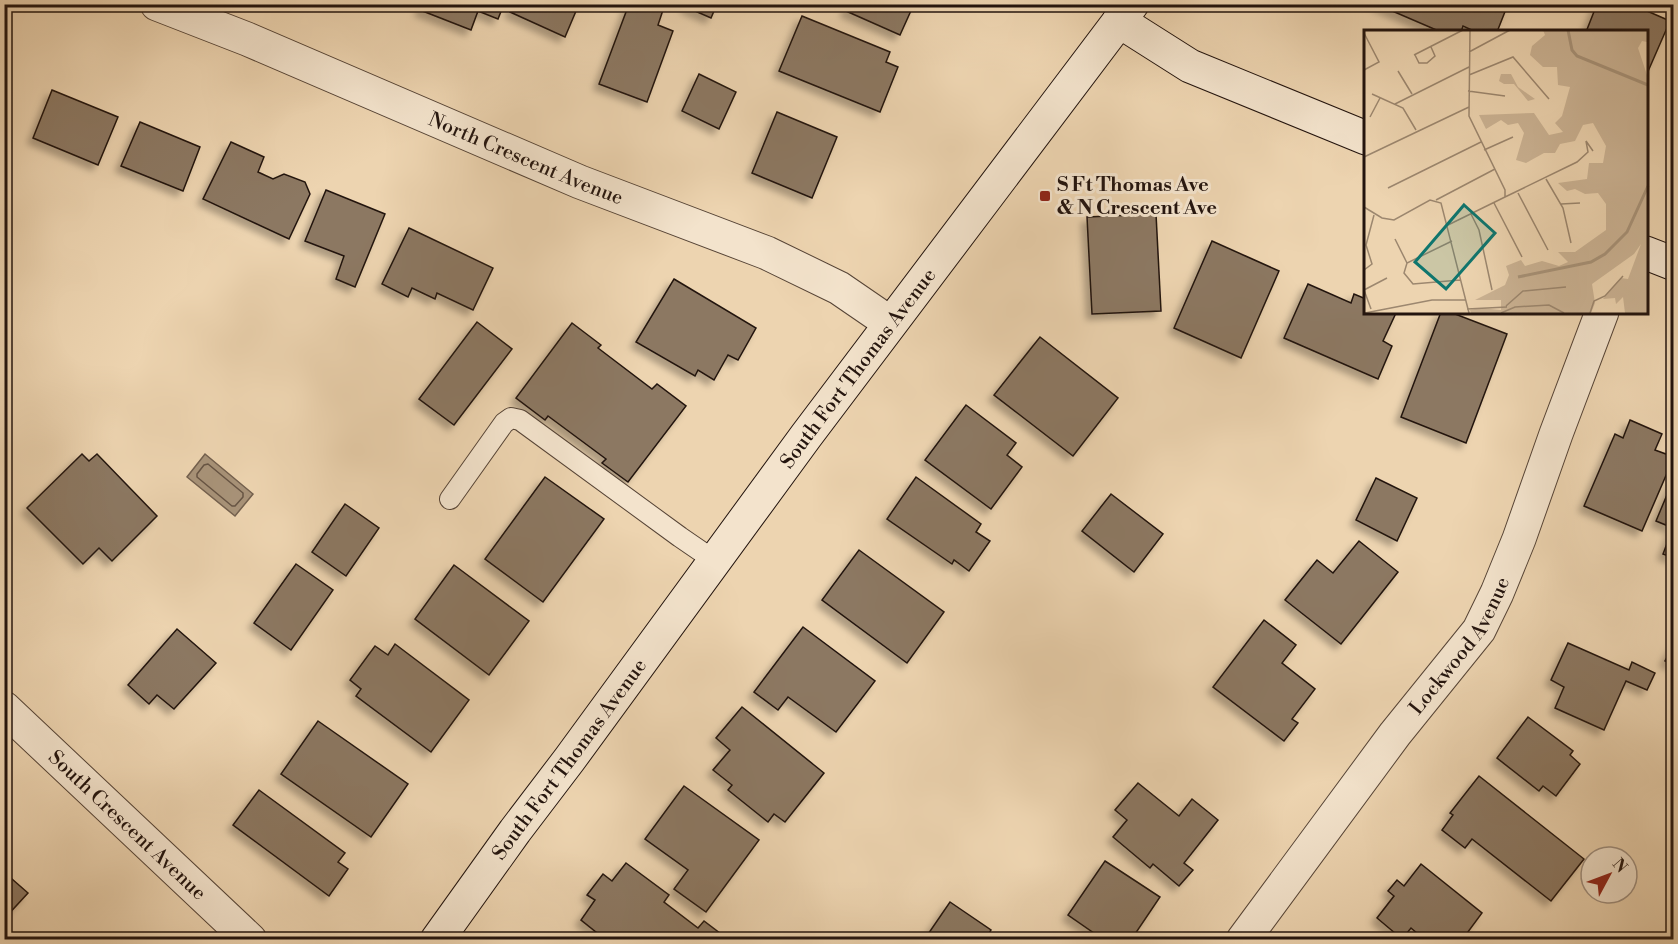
<svg xmlns="http://www.w3.org/2000/svg" width="1678" height="944" viewBox="0 0 1678 944" font-family="'Libre Bodoni',serif">
  <style>
    .water { fill: #a89379; stroke: #73604e; stroke-width: 1.5 }
    .lines { fill: none; stroke-linecap: round; stroke-linejoin: round }
    .shore { stroke: #665444; stroke-width: 1.5 }
    .building { fill: #8c7862; stroke: #23140e; stroke-width: 1.5; filter: url(#shadow) }
    .service-casing { stroke: #564436; stroke-width: 22 }
    .minor-casing { stroke: #564436; stroke-width: 35 }
    .secondary-casing { stroke: #23140e; stroke-width: 35 }
    .service { stroke: #f3e3cc; stroke-width: 20 }
    .minor { stroke: #f3e3cc; stroke-width: 33 }
    .secondary { stroke: #f3e3cc; stroke-width: 33 }
    .poi-dot { fill: #8f2418; stroke: #f3e3cc; stroke-width: 2 }
    .labels { text-anchor: middle; stroke-width: 6; stroke-linejoin: round; paint-order: stroke }
    .street-label { font-size: 20px; fill: #23140e; stroke: #f3e3cc }
    .poi-label { font-size: 20px; font-weight: bold; fill: #23140e; stroke: #f3e3cc; text-anchor: start }
    .inset-river { fill: none; stroke: #a89379; stroke-width: 3 }
    .inset-road { fill: none; stroke: #9c876f; stroke-width: 1.5 }
    .view { fill: #0f766e; fill-opacity: 0.15; stroke: #0f766e; stroke-width: 3 }
    .inset-edge { fill: none; stroke: #23140e; stroke-width: 3 }
  </style>
  <defs>
    <filter id="shadow"><feDropShadow dx="-5.5" dy="5.5" stdDeviation="3" flood-color="#0004"/></filter>
  </defs>
  <rect width="100%" height="100%" fill="#edd4b0"/>
  <filter id="stains"><feTurbulence type="fractalNoise" baseFrequency=".00333" numOctaves="4"/><feColorMatrix values="0 0 0 0 .2 0 0 0 0 .09 0 0 0 0 .02 0 0 0 .5 -.17"/></filter>
  <radialGradient id="worn" r=".72"><stop offset=".6" stop-color="#630" stop-opacity="0"/><stop offset="1" stop-color="#630" stop-opacity=".3"/></radialGradient>
  <path class="water" d="M205 454 253 494 235 516 187 477Z"/>
  <g class="lines">
    <path class="shore" d="M208 464 243 493V497L235 506H232L197 477V474L204 465Z"/>
  </g>
  <g class="building">
    <path d="M423 4H504L498 19 478 11 471 30 420 10Z"/>
    <path d="M513 4H579L565 37 510 12Z"/>
    <path d="M629 4H665L658 25 673 31 647 102 599 84Z"/>
    <path d="M687 4H717L711 18 686 7Z"/>
    <path d="M849 4H914L900 35 846 11Z"/>
    <path d="M1376 4H1508L1497 32H1476L1463 26 1461 32H1441Z"/>
    <path d="M1597 4H1631L1670 21 1646 76V32H1586Z"/>
    <path d="M802 16 890 52 886 62 898 67 880 112 779 71Z"/>
    <path d="M699 74 736 92 719 129 682 111Z"/>
    <path d="M52 90 118 117 98 165 33 138Z"/>
    <path d="M777 112 837 137 812 198 752 173Z"/>
    <path d="M140 122 200 147 183 191 121 166Z"/>
    <path d="M231 142 264 157 258 172 273 179 284 174 305 182 310 194 289 239 203 199Z"/>
    <path d="M326 190 385 214 355 287 336 279 344 256 305 241Z"/>
    <path d="M1156 214 1161 311 1092 314 1087 217Z"/>
    <path d="M409 228 493 268 473 310 437 293 435 299 412 288 408 297 382 284Z"/>
    <path d="M1212 241 1279 271 1241 358 1174 328Z"/>
    <path d="M674 279 756 328 738 360 728 355 714 380 698 370 695 376 636 342Z"/>
    <path d="M1308 284 1351 303 1354 294 1366 299V312L1396 313 1383 341 1392 346 1378 379 1284 338Z"/>
    <path d="M1441 312H1450L1507 334 1466 443 1401 417Z"/>
    <path d="M477 322 512 349 454 425 419 399Z"/>
    <path d="M572 323 601 345 598 348 652 389 657 384 686 406 628 482 602 463 606 459 548 416 545 420 516 398Z"/>
    <path d="M1040 337 1118 398 1073 456 994 395Z"/>
    <path d="M966 405 1016 443 1007 455 1022 467 991 509 925 460Z"/>
    <path d="M1630 420 1662 434 1655 450 1674 457 1642 531 1584 506 1615 434 1623 438Z"/>
    <path d="M82 454 89 461 97 454 157 516 112 561 99 548 83 564 27 508Z"/>
    <path d="M545 477 604 519 543 602 485 559Z"/>
    <path d="M916 477 981 524 976 532 990 541 969 571 954 560 952 564 887 519Z"/>
    <path d="M1376 478 1417 498 1397 541 1356 520Z"/>
    <path d="M1674 478V558L1663 554 1673 528 1656 521Z"/>
    <path d="M1111 494 1163 534 1134 572 1082 531Z"/>
    <path d="M345 504 379 528 346 576 312 552Z"/>
    <path d="M1359 541 1398 572 1341 644 1285 600 1317 560 1333 573Z"/>
    <path d="M859 550 944 612 907 663 822 600Z"/>
    <path d="M296 564 333 590 291 650 254 623Z"/>
    <path d="M454 565 529 621 489 675 415 619Z"/>
    <path d="M1264 620 1296 645 1282 663 1315 689 1292 719 1298 723 1284 741 1213 687Z"/>
    <path d="M803 627 875 681 836 732 788 697 778 710 754 692Z"/>
    <path d="M177 629 216 663 174 709 157 695 149 704 128 685Z"/>
    <path d="M1568 643 1629 670 1632 662 1655 673 1647 690 1626 681 1604 730 1555 708 1564 687 1551 680Z"/>
    <path d="M395 644 469 700 431 752 356 696 361 689 350 680 375 646 388 655Z"/>
    <path d="M1674 644V665L1665 661Z"/>
    <path d="M742 707 824 773 785 822 774 814 768 822 728 790 732 785 713 770 730 750 716 738Z"/>
    <path d="M1528 717 1573 751 1570 755 1580 764 1556 796 1543 786 1539 791 1497 758Z"/>
    <path d="M318 721 408 784 371 837 281 774Z"/>
    <path d="M1479 776 1584 859 1551 901 1472 839 1465 848 1442 830 1453 815 1450 813Z"/>
    <path d="M1138 783 1179 816 1192 799 1218 820 1184 863 1193 870 1179 886 1153 864 1150 868 1113 837 1127 820 1115 810Z"/>
    <path d="M684 786 759 840 706 912 674 889 688 870 645 839Z"/>
    <path d="M259 790 345 853 338 862 348 869 329 896 233 825Z"/>
    <path d="M1105 861 1160 897 1131 940H1104L1068 915Z"/>
    <path d="M626 863 669 895 664 902 698 928 704 921 729 940H606L581 920 595 900 587 895 603 874 612 881Z"/>
    <path d="M1421 864 1482 913 1462 940H1425L1411 928 1402 939 1377 918 1394 896 1388 891 1397 880 1404 886Z"/>
    <path d="M4 872 28 893 4 919Z"/>
    <path d="M950 902 991 930 985 940H924Z"/>
  </g>
  <g class="lines">
    <g class="service-casing">
      <path id="service" d="M450 499 504 423 511 418 520 420 680 537 715 561"/>
    </g>
    <g class="minor-casing">
      <g id="minor">
        <path id="s1" d="M157 4 247 39 580 182 767 253 839 288 890 323"/>
        <path id="s2" d="M4 708 250 940"/>
        <path id="s3" d="M1243 940 1395 734 1479 630 1497 593 1519 539 1556 434 1602 312"/>
      </g>
    </g>
    <g class="secondary-casing">
      <g id="secondary">
        <path d="M1119 21 1190 66 1366 138"/>
        <path d="M1646 253 1674 264"/>
        <path id="s4" d="M437 940 515 831 569 760 806 436 1132 4"/>
      </g>
    </g>
    <use href="#service" class="service"/>
    <use href="#minor" class="minor"/>
    <use href="#secondary" class="secondary"/>
  </g>
  <rect class="poi-dot" x="1039" y="190" width="12" height="12" rx="3"/>
  <g class="labels">
    <g class="street-label">
      <text dy="7" stroke="none"><textPath href="#s1" startOffset="400">North Crescent Avenue</textPath></text>
      <text dy="7" stroke="none"><textPath href="#s4" startOffset="710">South Fort Thomas Avenue</textPath></text>
      <text dy="7" stroke="none"><textPath href="#s3" startOffset="366">Lockwood Avenue</textPath></text>
      <text dy="7" stroke="none"><textPath href="#s4" startOffset="224">South Fort Thomas Avenue</textPath></text>
      <text dy="7" stroke="none"><textPath href="#s2" startOffset="170">South Crescent Avenue</textPath></text>
    </g>
    <g class="poi-label">
      <text x="1057" y="191">S Ft Thomas Ave<tspan x="1057" dy="23">&amp; N Crescent Ave</tspan></text>
    </g>
  </g>
  <g transform="translate(1364 30)">
    <rect width="284" height="284" fill="#edd4b0"/>
    <path d="M179 0H283V12L278 11 274 18 284 48 283 283H261L259 267 252 274 251 268 239 269 257 248 264 249 277 214 270 224 228 254 231 273 227 283H107L106 280 116 278 137 280V270H111L141 255 145 245 142 236 157 230 161 236 178 231 195 236 204 232 194 222H211L242 200V174L234 163 221 164 211 159 203 161 194 153 223 149 225 133H239L242 116 229 93 219 95 211 111 196 114 191 123H180L162 133 152 130 160 103 154 93 144 95 137 90 122 99 115 85 170 83 185 105 199 102 191 93 198 86 206 57 194 55 193 37H179L166 25 168 16 181 5ZM137 44H147L154 57 171 69 164 71 150 54H140L135 51Z" fill="#cbb394"/>
    <path class="inset-river" d="M204 0 208 20 213 26 284 55M154 247 227 232 241 224 263 202 284 156"/>
    <path class="inset-road" d="M106 0 105 86 141 160V167M0 3 15 32 0 40M105 22 146 0M50 25 99 0M51 25 55 33H63L71 26 67 17M34 41 48 64M105 45 149 27 185 69M104 61 141 66M8 64 39 78 52 100M31 74 105 37M6 87 16 68M120 120 149 107M0 127 105 77M182 149 199 178 207 213M24 158 117 112M154 163 184 220M141 167 213 132 224 122 222 111 229 121M72 170 131 139M130 173 158 227M197 174 216 173M0 177 18 188 30 190 66 170 77 173 105 283M107 184 115 200 128 260M84 195 141 167M31 209 43 233M88 211 43 233 40 243 49 254 96 250M0 240 8 234 2 215 10 185M0 260 23 248M0 260 7 279M142 276 159 261 202 257M103 279 143 277M1 283 68 270H101M137 283 151 277 185 275 200 283M226 283 230 271 241 266 259 246"/>
    <path class="view" d="M100 175 131 203 82 259 51 232Z"/>
    <rect width="284" height="284" class="inset-edge"/>
  </g>
  <rect width="1678" height="944" fill="none" stroke="#edd4b0" stroke-width="24"/>
  <rect x="6" y="6" width="1666" height="932" fill="none" stroke="#23140e" stroke-width="3"/>
  <rect x="12" y="12" width="1654" height="920" fill="none" stroke="#23140e" stroke-width="1.5"/>
  <g transform="translate(1609 875) rotate(49)"><circle r="28" fill="#f3e3cc" stroke="#a09080" stroke-width="1.5"/>
  <path d="M0-4.5L10 22L0 15L-10 22Z" fill="#8f2418"/>
  <text y="-9" font-size="16" font-weight="bold" text-anchor="middle" fill="#23140e">N</text>
  </g>
  <rect width="100%" height="100%" filter="url(#stains)"/>
  <rect width="100%" height="100%" fill="url(#worn)"/>
</svg>
